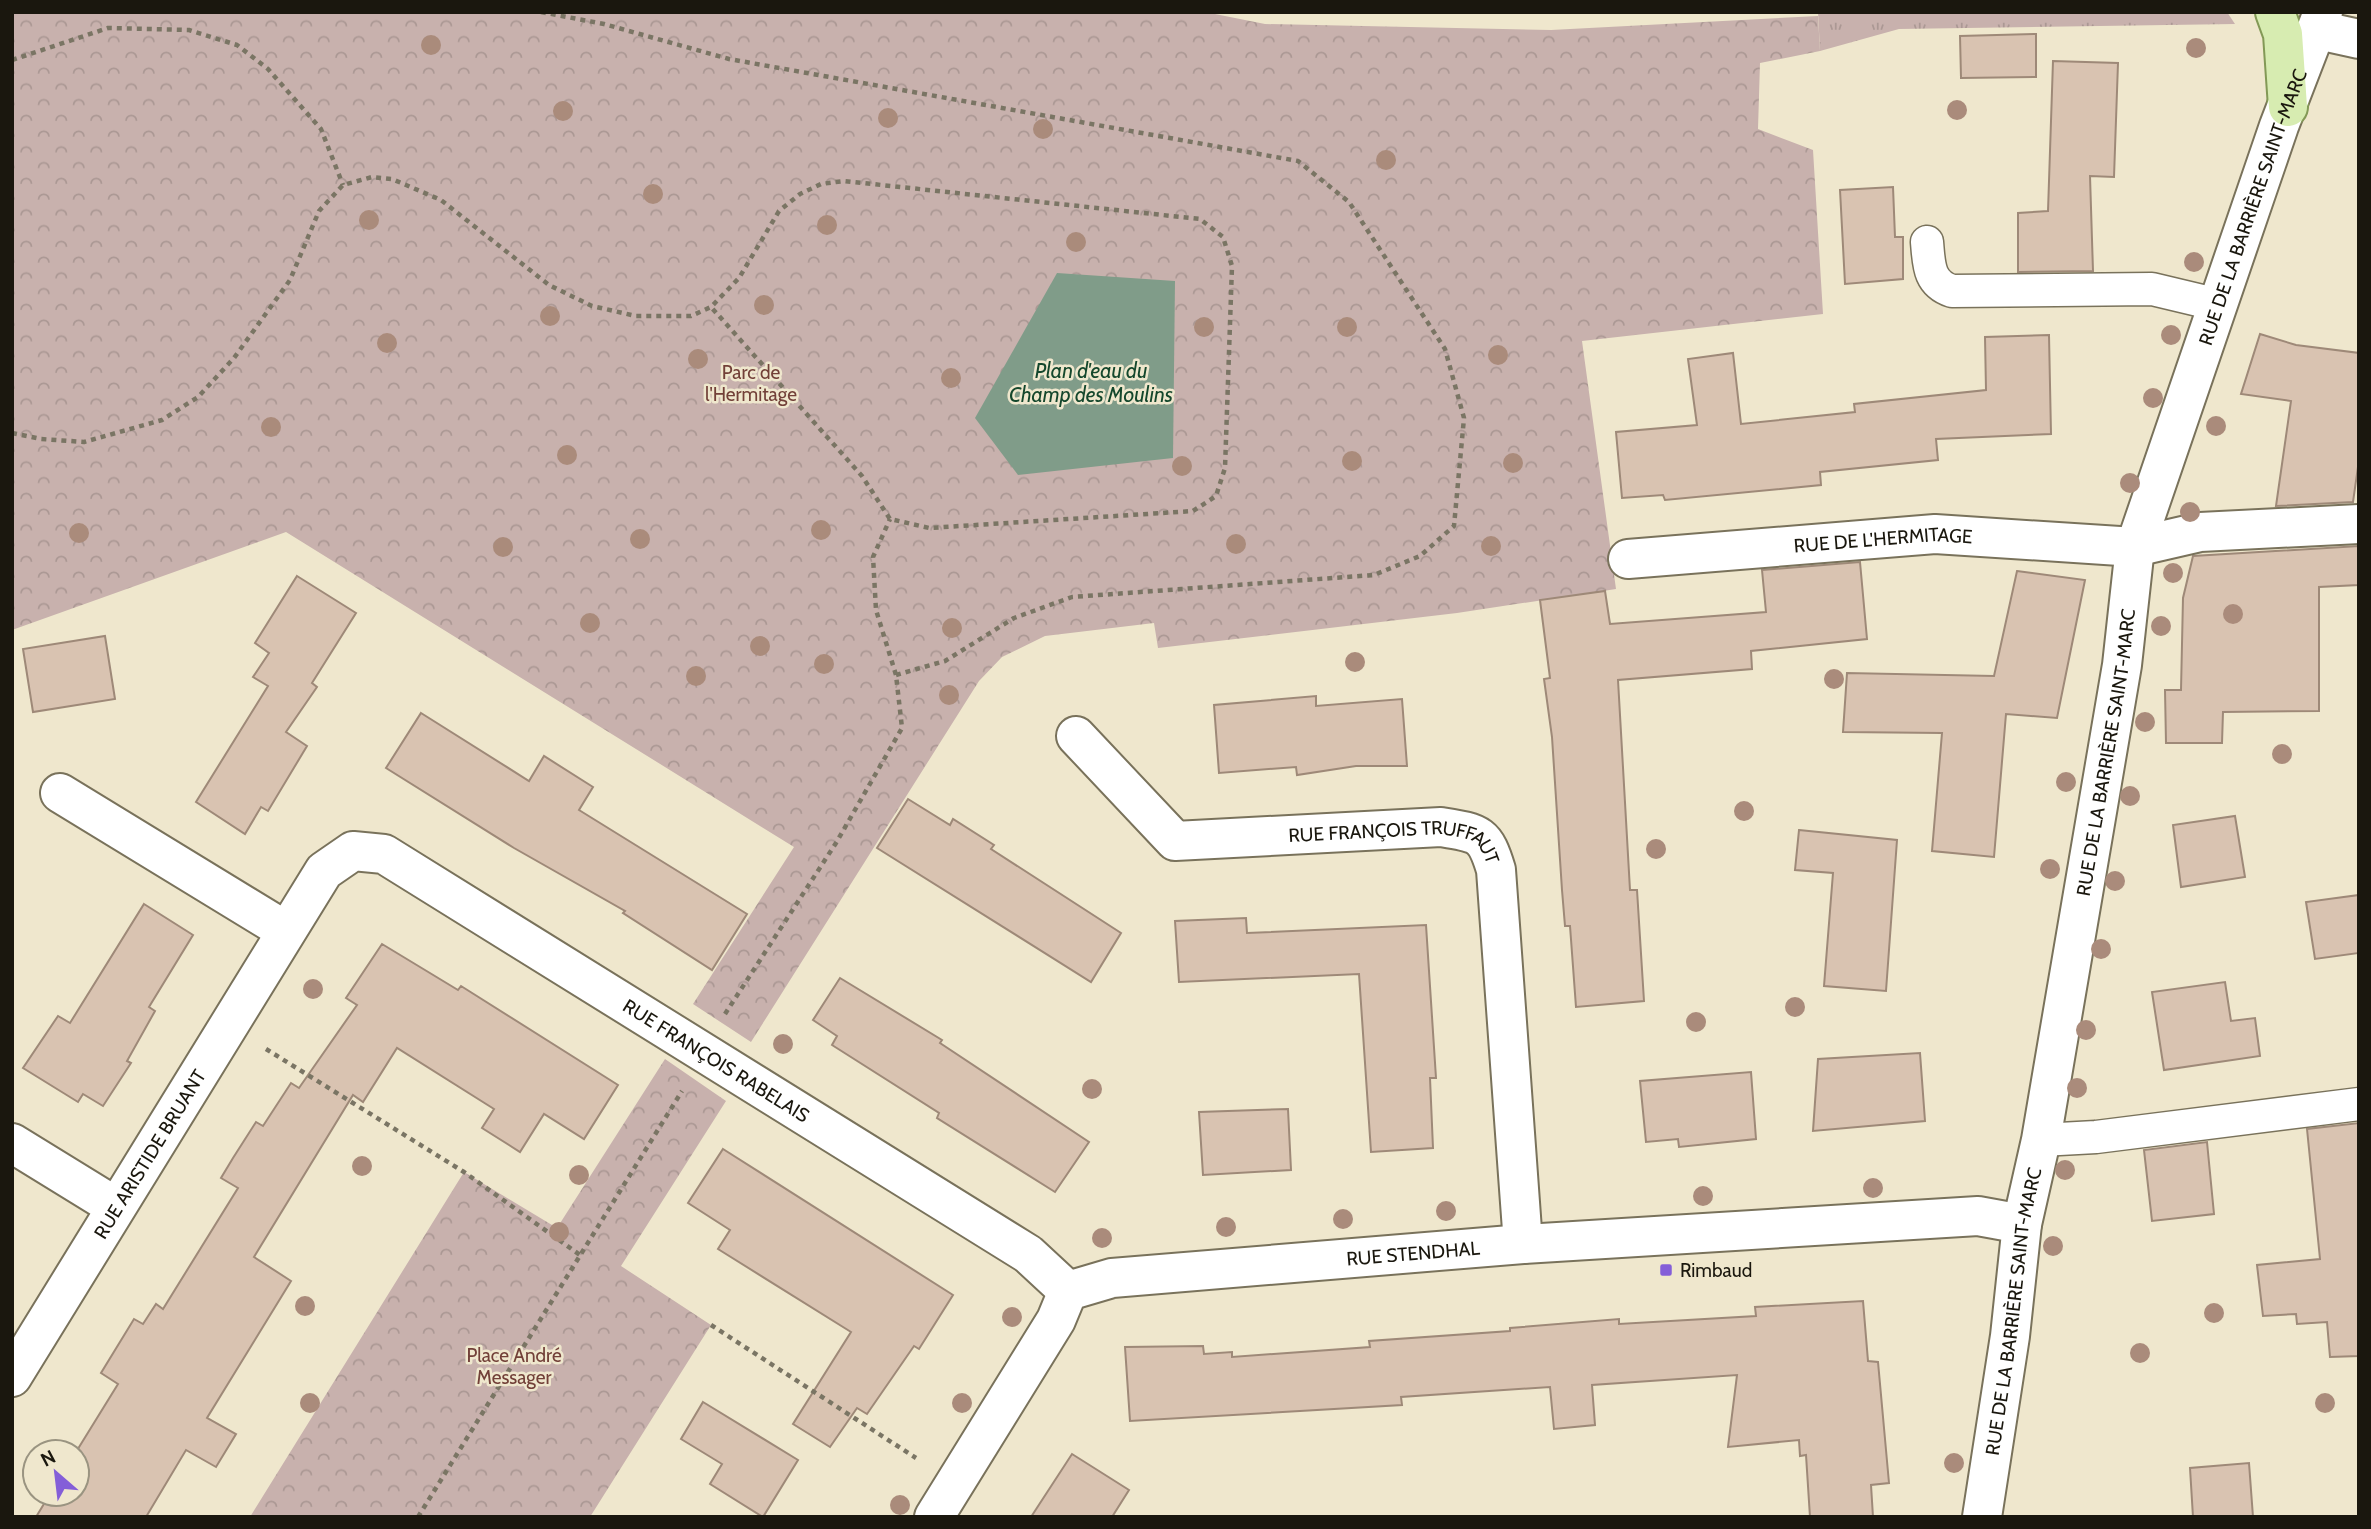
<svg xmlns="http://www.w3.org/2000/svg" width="2371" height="1529" viewBox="0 0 2371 1529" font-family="Cabin,sans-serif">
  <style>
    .grass { fill: url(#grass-tufts) }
    .park { fill: url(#park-crowns) }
    .water { fill: #809c89 }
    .building { fill: #d9c3b1; stroke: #9e8978; stroke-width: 2 }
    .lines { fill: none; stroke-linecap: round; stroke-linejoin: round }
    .lane-casing { stroke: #79725b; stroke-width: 35 }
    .street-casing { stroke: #79725b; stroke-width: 42 }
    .secondary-casing { stroke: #79725b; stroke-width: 42 }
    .primary-casing { stroke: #839956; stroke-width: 42 }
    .path { stroke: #7a7564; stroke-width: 4.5; stroke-dasharray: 5 5; stroke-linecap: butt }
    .lane { stroke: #fff; stroke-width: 32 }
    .street { stroke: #fff; stroke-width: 38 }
    .secondary { stroke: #fff; stroke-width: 38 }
    .primary { stroke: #d7ecb1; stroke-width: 38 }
    .tree { fill: #aa8b7b }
    .poi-dot { fill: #845ed8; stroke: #efe7cd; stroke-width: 2.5 }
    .labels { text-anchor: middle; stroke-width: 5; stroke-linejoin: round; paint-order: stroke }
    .street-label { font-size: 19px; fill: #1a170e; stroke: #efe7cd }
    .park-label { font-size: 19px; fill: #724038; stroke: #efe7cd }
    .poi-label { font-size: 19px; fill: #1a170e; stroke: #efe7cd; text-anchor: start }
    .water-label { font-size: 21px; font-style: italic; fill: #14472c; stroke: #efe7cd }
  </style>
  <defs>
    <pattern id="grass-tufts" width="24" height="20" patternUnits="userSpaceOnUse" patternTransform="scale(1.75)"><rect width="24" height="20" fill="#c8b1ad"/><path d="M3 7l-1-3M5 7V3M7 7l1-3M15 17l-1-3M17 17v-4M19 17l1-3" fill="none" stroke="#ab9894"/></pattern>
    <pattern id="park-crowns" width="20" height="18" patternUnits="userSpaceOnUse" patternTransform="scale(1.75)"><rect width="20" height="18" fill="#c8b1ad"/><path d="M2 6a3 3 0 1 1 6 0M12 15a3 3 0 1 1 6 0" fill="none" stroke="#ab9894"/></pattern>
  </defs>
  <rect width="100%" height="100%" fill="#efe7cd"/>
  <path class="grass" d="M1818 12H2227L2235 24 1899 29 1820 51Z"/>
  <g class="park">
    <path d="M12 12H1205L1265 24 1551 30 1818 16 1820 51 1760 63 1758 129 1813 150 1823 314 1582 341 1616 589 1457 613 1158 648 1154 623 1045 636 1002 657 979 681 751 1042 693 1004 794 847 286 532 12 630Z"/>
    <path d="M665 1059 726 1101 621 1266 711 1325 590 1517H250L464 1172 557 1228Z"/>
  </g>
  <path class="water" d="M1057 273 1175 281 1173 458 1018 475 975 418Z"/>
  <g class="building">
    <path d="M2036 34V77L1961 78 1960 36Z"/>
    <path d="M2053 61 2118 63 2114 177 2090 176 2093 271 2018 272V213L2048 211Z"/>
    <path d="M1893 187 1895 237H1903V279L1845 284 1840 190Z"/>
    <path d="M2260 334 2296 345 2359 353V460L2353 502 2276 506 2291 401 2241 394Z"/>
    <path d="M2049 335 2051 434 1936 439 1938 460 1820 472 1821 485 1665 500 1663 495 1622 498 1616 432 1697 425 1688 359 1733 353 1741 424 1855 412 1854 404 1986 390 1985 337Z"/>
    <path d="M2359 546V585L2319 587V711L2223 712 2222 743H2166L2165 690H2181L2183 598 2193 556Z"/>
    <path d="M1860 562 1867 639 1751 651 1752 669 1618 680 1630 890H1637L1644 1001 1576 1007 1570 926H1565L1562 890 1552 737 1544 679 1550 678 1540 600 1605 591 1610 624 1766 612 1762 570Z"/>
    <path d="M2017 571 2085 580 2057 718 2006 714 1994 857 1932 851 1942 733 1843 732 1847 673 1994 676Z"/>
    <path d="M297 576 356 613 312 683 317 687 286 732 307 746 268 811 261 807 245 834 196 802 268 686 253 677 269 653 255 643Z"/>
    <path d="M105 636 115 699 33 712 23 649Z"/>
    <path d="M1316 696V706L1402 699 1407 766H1356L1297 775 1296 767 1219 773 1214 705Z"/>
    <path d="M421 713 529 781 544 756 593 787 579 810 747 914 712 970 623 913 625 911 514 848 386 768Z"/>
    <path d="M908 799 950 825 953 819 994 845 991 849 1121 933 1091 982 877 848Z"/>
    <path d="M2235 816 2245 877 2181 887 2173 825Z"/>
    <path d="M1799 830 1897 840 1886 991 1824 986 1833 873 1795 870Z"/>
    <path d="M2359 895V953L2315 959 2306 902Z"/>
    <path d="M144 904 193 935 149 1007 155 1011 127 1061 131 1063 103 1106 83 1094 78 1102 23 1068 58 1016 70 1023Z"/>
    <path d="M1246 918 1247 933 1426 925 1436 1078H1430L1433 1148 1371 1152 1359 974 1179 982 1175 921Z"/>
    <path d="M382 944 458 990 461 986 618 1085 584 1139 544 1114 520 1152 482 1128 494 1109 397 1048 363 1102 353 1095 254 1257 291 1281 207 1418 236 1434 216 1467 186 1450 146 1517H36L50 1494H77L76 1452 118 1384 101 1373 134 1319 143 1324 156 1304 163 1309 238 1188 221 1178 233 1158 256 1122 263 1126 291 1083 299 1088 357 1005 346 998Z"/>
    <path d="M840 978 942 1040 940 1043 1089 1142 1055 1192 937 1118 939 1113 832 1045 837 1036 813 1020Z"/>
    <path d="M2225 982 2231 1021 2255 1018 2260 1056 2164 1070 2152 992Z"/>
    <path d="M1920 1053 1925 1121 1813 1131 1818 1059Z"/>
    <path d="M1751 1072 1756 1139 1679 1147 1678 1139 1646 1142 1640 1081Z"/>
    <path d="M1288 1109 1291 1170 1203 1175 1199 1112Z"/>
    <path d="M2359 1123V1356L2330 1357 2327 1322 2297 1324 2296 1314 2263 1316 2257 1265 2320 1259 2307 1129Z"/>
    <path d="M2207 1142 2214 1214 2152 1221 2144 1150Z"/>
    <path d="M723 1149 953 1295 919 1349 914 1346 867 1414 857 1408 830 1447 793 1424 851 1332 718 1249 730 1230 688 1203Z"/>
    <path d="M1863 1301 1868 1361 1878 1362 1889 1483 1871 1485 1873 1517H1810L1806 1455 1800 1456 1799 1440 1728 1447 1737 1375 1592 1385 1595 1425 1554 1429 1550 1387 1401 1397 1402 1405 1130 1421 1125 1347 1203 1346 1204 1354 1232 1352V1357L1370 1347 1369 1341 1510 1331V1328L1619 1319V1324L1756 1316 1755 1307Z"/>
    <path d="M703 1402 798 1460 763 1517 710 1484 722 1464 681 1439Z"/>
    <path d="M1072 1454 1129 1490 1112 1517H1031Z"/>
    <path d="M2249 1463 2253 1517H2193L2190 1468Z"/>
  </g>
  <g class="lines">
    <g class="lane-casing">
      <g id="lane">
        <path d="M1927 242C1929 264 1928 283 1952 291L2152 289 2219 305"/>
        <path d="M2041 1140 2096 1137 2359 1104"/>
      </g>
    </g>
    <g class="street-casing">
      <g id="street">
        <path id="s1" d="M1628 559 1935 534 2135 547 2200 532 2359 524"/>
        <path id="s2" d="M1076 736 1175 841 1441 827C1479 833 1485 833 1496 870L1523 1244"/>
        <path d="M60 793 286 931"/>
        <path d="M12 1143 116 1207"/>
        <path id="s3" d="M12 1377 324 871 353 851 384 854 1028 1254 1068 1291"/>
        <path id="s4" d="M934 1517 1056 1320 1068 1291 1112 1278 1523 1244 1978 1216 2022 1224"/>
      </g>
    </g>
    <g class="secondary-casing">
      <g id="secondary">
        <path d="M2318 30 2359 39"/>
        <path id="s5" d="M1982 1517 2010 1336 2022 1224 2041 1140 2122 665 2135 547 2279 126 2323 12"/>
      </g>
    </g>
    <g class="primary-casing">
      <path id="primary" d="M2275 12 2283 34 2288 107"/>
    </g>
    <g class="path">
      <path d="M541 12 604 24 729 59 1298 161 1349 202 1445 349 1464 418 1454 526 1420 556 1374 575 1072 597 1014 618 945 661 896 675"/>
      <path d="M12 60 108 28 189 30 237 45 268 69 321 129 343 185"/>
      <path d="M12 433 41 439 84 442 162 420 198 397 234 358 290 280 319 211 343 185 372 177 392 179 441 200 549 285 592 306 636 316H691L711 307 739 278 779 211 800 194 821 184 844 181 1200 219 1223 237 1232 266 1225 468 1216 496 1193 511 929 528 890 519 862 476 711 307"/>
      <path d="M725 1014 836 843 902 728 896 675 876 610 873 557 890 519"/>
      <path d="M266 1049 464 1172 580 1255"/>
      <path d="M711 1325 916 1458"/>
      <path d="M418 1517 682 1091"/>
    </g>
    <use href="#lane" class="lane"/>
    <use href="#street" class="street"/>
    <use href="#secondary" class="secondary"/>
    <use href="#primary" class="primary"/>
  </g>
  <g class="tree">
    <circle cx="431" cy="45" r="10"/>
    <circle cx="2196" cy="48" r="10"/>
    <circle cx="1957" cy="110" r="10"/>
    <circle cx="563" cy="111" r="10"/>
    <circle cx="888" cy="118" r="10"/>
    <circle cx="1043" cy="129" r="10"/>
    <circle cx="1386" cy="160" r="10"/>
    <circle cx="653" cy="194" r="10"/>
    <circle cx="369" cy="220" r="10"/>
    <circle cx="827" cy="225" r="10"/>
    <circle cx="1076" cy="242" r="10"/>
    <circle cx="2194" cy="262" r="10"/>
    <circle cx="764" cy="305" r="10"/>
    <circle cx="550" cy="316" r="10"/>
    <circle cx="1204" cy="327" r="10"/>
    <circle cx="1347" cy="327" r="10"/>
    <circle cx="2171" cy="335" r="10"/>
    <circle cx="387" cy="343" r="10"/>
    <circle cx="1498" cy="355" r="10"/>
    <circle cx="698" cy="359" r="10"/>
    <circle cx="951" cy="378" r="10"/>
    <circle cx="2153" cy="398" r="10"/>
    <circle cx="2216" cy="426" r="10"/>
    <circle cx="271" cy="427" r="10"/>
    <circle cx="567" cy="455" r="10"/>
    <circle cx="1352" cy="461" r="10"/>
    <circle cx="1513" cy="463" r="10"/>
    <circle cx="1182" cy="466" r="10"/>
    <circle cx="2130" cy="483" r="10"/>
    <circle cx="2190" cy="512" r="10"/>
    <circle cx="821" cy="530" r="10"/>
    <circle cx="79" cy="533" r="10"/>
    <circle cx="640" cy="539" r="10"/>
    <circle cx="1236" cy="544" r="10"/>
    <circle cx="1491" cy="546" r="10"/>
    <circle cx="503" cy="547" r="10"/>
    <circle cx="2173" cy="573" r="10"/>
    <circle cx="2233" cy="614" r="10"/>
    <circle cx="590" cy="623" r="10"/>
    <circle cx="2161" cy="626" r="10"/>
    <circle cx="952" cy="628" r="10"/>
    <circle cx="760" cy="646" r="10"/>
    <circle cx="1355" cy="662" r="10"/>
    <circle cx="824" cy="664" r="10"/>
    <circle cx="696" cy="676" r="10"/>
    <circle cx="1834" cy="679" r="10"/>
    <circle cx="949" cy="695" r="10"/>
    <circle cx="2145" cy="722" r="10"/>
    <circle cx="2282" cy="754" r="10"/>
    <circle cx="2066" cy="782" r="10"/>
    <circle cx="2130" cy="796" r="10"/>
    <circle cx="1744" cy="811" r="10"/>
    <circle cx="1656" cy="849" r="10"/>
    <circle cx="2050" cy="869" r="10"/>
    <circle cx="2115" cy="881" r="10"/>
    <circle cx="2101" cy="949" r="10"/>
    <circle cx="313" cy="989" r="10"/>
    <circle cx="1795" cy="1007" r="10"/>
    <circle cx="1696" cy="1022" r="10"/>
    <circle cx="2086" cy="1030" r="10"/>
    <circle cx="783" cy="1044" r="10"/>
    <circle cx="2077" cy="1088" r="10"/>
    <circle cx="1092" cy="1089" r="10"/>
    <circle cx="362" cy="1166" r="10"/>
    <circle cx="2065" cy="1170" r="10"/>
    <circle cx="579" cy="1175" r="10"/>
    <circle cx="1873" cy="1188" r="10"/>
    <circle cx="1703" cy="1196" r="10"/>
    <circle cx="1446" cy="1211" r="10"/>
    <circle cx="1343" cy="1219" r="10"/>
    <circle cx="1226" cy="1227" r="10"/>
    <circle cx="559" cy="1232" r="10"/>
    <circle cx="1102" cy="1238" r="10"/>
    <circle cx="2053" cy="1246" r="10"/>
    <circle cx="305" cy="1306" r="10"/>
    <circle cx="2214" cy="1313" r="10"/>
    <circle cx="1012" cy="1317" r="10"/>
    <circle cx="2140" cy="1353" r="10"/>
    <circle cx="310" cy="1403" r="10"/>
    <circle cx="962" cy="1403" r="10"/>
    <circle cx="2325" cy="1403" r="10"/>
    <circle cx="1954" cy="1463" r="10"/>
    <circle cx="900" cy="1505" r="10"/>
  </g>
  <rect class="poi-dot" x="1659" y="1263" width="14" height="14" rx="3.5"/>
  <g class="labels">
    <g class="street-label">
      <text dy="7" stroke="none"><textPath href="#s5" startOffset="1342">RUE DE LA BARRIÈRE SAINT-MARC</textPath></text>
      <text dy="7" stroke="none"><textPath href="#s1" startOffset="256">RUE DE L'HERMITAGE</textPath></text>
      <text dy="7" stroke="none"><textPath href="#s5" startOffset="775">RUE DE LA BARRIÈRE SAINT-MARC</textPath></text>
      <text dy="7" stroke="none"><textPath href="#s2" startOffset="369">RUE FRANÇOIS TRUFFAUT</textPath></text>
      <text dy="7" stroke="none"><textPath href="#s3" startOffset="1052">RUE FRANÇOIS RABELAIS</textPath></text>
      <text dy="7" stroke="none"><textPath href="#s3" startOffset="262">RUE ARISTIDE BRUANT</textPath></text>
      <text dy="7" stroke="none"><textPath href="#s4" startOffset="611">RUE STENDHAL</textPath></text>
      <text dy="7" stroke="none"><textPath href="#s5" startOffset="208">RUE DE LA BARRIÈRE SAINT-MARC</textPath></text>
    </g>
    <g class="park-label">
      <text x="751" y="379">Parc de<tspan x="751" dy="22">l'Hermitage</tspan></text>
      <text x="514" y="1362">Place André<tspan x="514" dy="22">Messager</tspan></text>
    </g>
    <g class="poi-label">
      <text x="1680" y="1277">Rimbaud</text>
    </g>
    <g class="water-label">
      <text x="1091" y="378">Plan d'eau du<tspan x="1091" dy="24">Champ des Moulins</tspan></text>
    </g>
  </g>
  <rect width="2371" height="1529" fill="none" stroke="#1a170e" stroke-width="28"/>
  <g transform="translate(56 1473) rotate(332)"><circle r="33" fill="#efe7cd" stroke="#9a9481" stroke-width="2"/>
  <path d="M0-5L12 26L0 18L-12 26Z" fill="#845ed8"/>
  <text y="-10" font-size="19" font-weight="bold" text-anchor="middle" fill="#1a170e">N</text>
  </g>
</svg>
